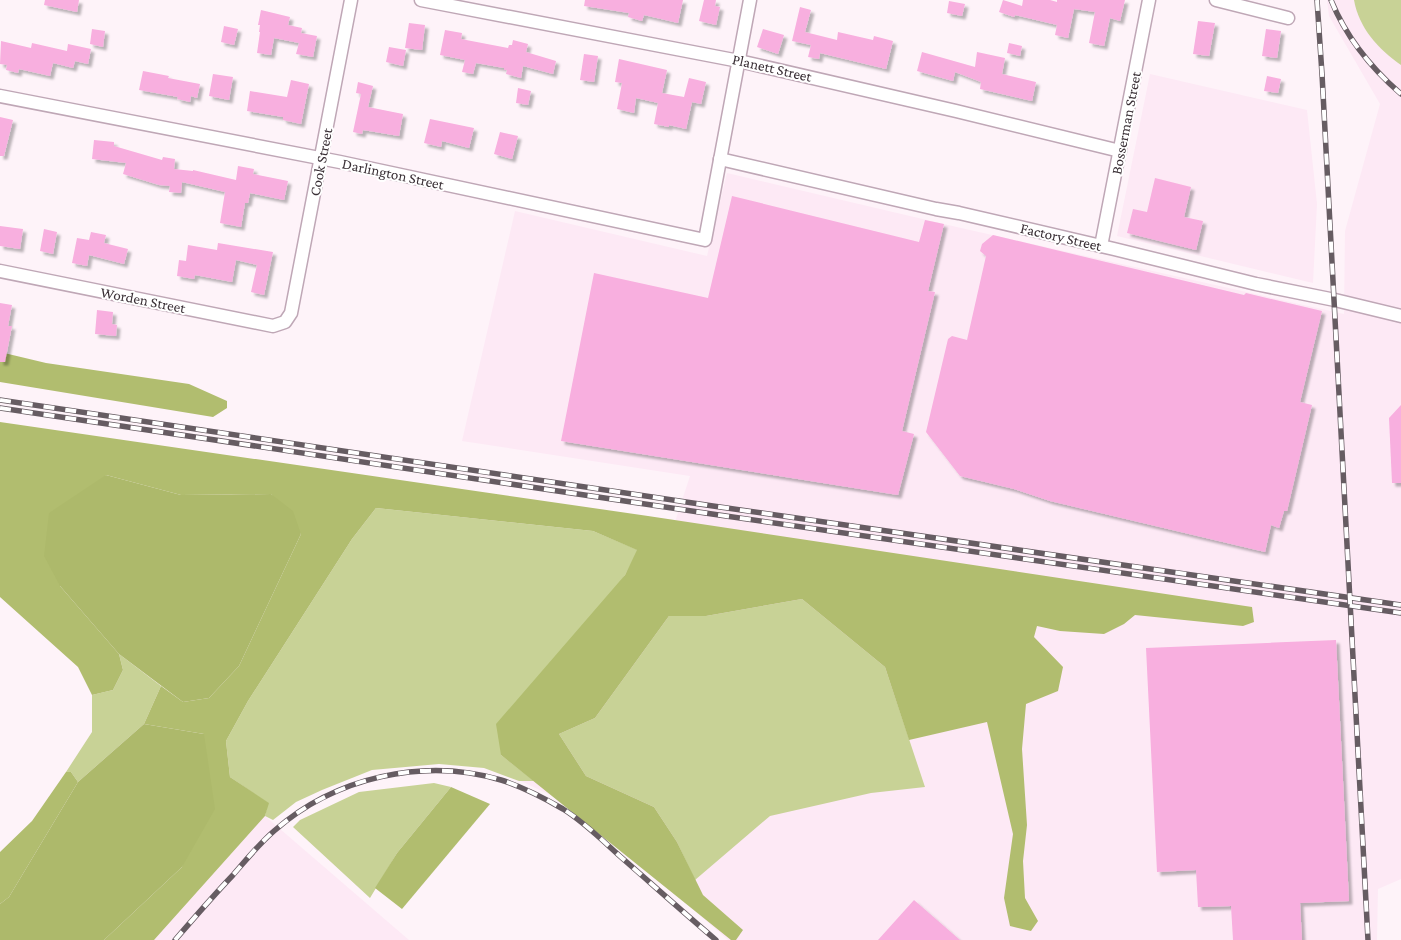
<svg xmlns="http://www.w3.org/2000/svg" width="1401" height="940" viewBox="0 0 1401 940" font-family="'Crimson Pro',serif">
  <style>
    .built { fill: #fde9f5 }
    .green { fill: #c8d296 }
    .forest { fill: #b1bd6f }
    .water { fill: #adb96b }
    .building { fill: #f8afdf; filter: url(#shadow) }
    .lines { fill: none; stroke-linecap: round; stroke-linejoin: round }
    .minor-casing { stroke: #bfa7b6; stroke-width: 15 }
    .minor { stroke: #fff; stroke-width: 12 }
    .rail-casing { stroke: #665c62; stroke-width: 5.5 }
    .rail { stroke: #fff; stroke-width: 4; stroke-dasharray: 11; stroke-linecap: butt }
    .labels { text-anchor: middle; stroke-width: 4; stroke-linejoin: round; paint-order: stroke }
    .street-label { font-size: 15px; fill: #3a3036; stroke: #fff }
  </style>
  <defs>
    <filter id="shadow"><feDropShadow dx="3.5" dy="3.5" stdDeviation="1" flood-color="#0004"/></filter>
  </defs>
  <rect width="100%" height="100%" fill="#fef3f9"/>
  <g class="built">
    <path d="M1327 0H1401V879L1378 889 1377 940H728L578 808 493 768 674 525 690 476 462 441 515 211 707 256 727 173 961 228 1344 314 1345 231 1380 104 1329 16Z"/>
    <path d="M1150 74 1307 110 1317 204 1313 283 1117 236Z"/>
    <path d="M265 816 409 940H154Z"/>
  </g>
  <g class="green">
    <path d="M1354 0H1401V65C1378 49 1359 28 1354 0Z"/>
    <path d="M376 508 593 531 638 550 625 575 501 755 534 781H519L484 768 439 764 372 770 322 790 296 802 273 820 265 816 268 803 230 777 226 741 248 701 352 539Z"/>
    <path d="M802 599 885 667 925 787 871 793 770 816 695 880 677 842 654 807 586 776 559 734 595 718 669 616H706Z"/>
    <path d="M119 654 161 686 144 724 78 782 71 772H66L92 732V695L113 690 123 670Z"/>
    <path d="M434 783 451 787 397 853 370 898 293 827 300 820 359 792Z"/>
  </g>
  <g class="forest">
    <path d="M0 352 46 363 189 384 227 401V408L213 417 0 382Z"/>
    <path d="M0 422 648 516 1252 607 1254 622 1243 626 1135 615 1124 624 1104 634 1060 631 1037 626 1034 637 1063 667 1058 691 1026 704 1022 749 1027 825 1023 861 1025 898 1038 921 1031 931 1010 926 1004 898 1013 834 987 722 909 740 885 667 802 599 706 616H669L595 718 559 734 586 776 654 807 677 842 703 895 743 930 736 940H731L501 755 496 724 625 575 637 550 593 531 376 508 352 539 248 701 226 741 230 777 269 803 265 816 154 940H104L182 867 204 734 144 724 161 686 183 702 209 698 239 666 301 534 271 494 181 495 106 475 60 586 119 654 123 670 113 690 92 695 78 667 0 597Z"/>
    <path d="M66 772H71L78 782 9 897 0 904V852L32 821Z"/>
    <path d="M451 787 490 804 402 909 375 888 397 853Z"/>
  </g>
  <g class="water">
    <path d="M106 475 181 495 271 494 293 511 301 534 239 666 209 698 183 702 119 654 60 586 44 556 49 513Z"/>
    <path d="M144 724 204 734 215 809 182 867 104 940H0V904L9 897 78 782Z"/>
  </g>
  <g class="building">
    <path d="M45 0H79L77 12 44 5Z"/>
    <path d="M585 0H683L678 23 644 15 642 21 628 17 629 13 584 6Z"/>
    <path d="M704 0H716L715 6 720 7 716 25 699 21Z"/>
    <path d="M1003 0 1022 6 1023 0H1050L1057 2V0H1125L1120 21 1110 18 1104 46 1089 43 1095 12 1074 9 1068 38 1055 35 1057 25 1015 15 1014 17 999 12Z"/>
    <path d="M949 1 965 4 962 16 947 13Z"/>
    <path d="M800 7 811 10 805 32 837 40 838 32 873 40 874 36 893 41 886 69 820 53 819 59 808 57 811 45 792 41Z"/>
    <path d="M261 10 290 17 288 25 302 28 301 33 317 36 313 57 296 54 299 43 274 38 271 55 257 53 260 32H259L260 25H258Z"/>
    <path d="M1198 21 1215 23 1209 56 1193 54Z"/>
    <path d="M409 23 425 25 422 50 405 48Z"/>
    <path d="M224 26 238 29 234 45 221 42Z"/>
    <path d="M92 29 105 31 103 47 90 44Z"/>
    <path d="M763 29 784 35 778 54 757 47Z"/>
    <path d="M1266 29 1281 31 1277 58 1262 56Z"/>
    <path d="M445 30 462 33 461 39 508 48 509 45H512L513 40 528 44 526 52 556 61 553 74 523 66 521 78 506 74 507 70H504V68L476 63 473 74 462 72 465 60 440 55Z"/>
    <path d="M1 41 31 48 32 43 67 51 68 44 91 49 88 64 75 61 73 68 53 63 50 76 19 69 18 73 6 70 7 65 0 64Z"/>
    <path d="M1009 43 1022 46 1020 56 1007 53Z"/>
    <path d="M389 47 406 50 403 66 386 62Z"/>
    <path d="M922 52 975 67 977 52 1005 58 1002 74 1036 82 1032 101 980 89 981 82 955 72 953 81 917 71Z"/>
    <path d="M584 54 598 56 594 82 580 80Z"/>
    <path d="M619 59 667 70 662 93 684 97 689 78 706 82 701 104 692 102 686 129 669 125V127L654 124 658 103 636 98 634 113 617 109 622 83 615 82Z"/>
    <path d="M143 71 169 76 168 78 200 84 197 98 191 96 190 102 177 99 178 97 139 90Z"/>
    <path d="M213 74 233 77 229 100 209 96Z"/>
    <path d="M1267 76 1281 79 1278 93 1264 91Z"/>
    <path d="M291 80 309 84 301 124 283 120V117L247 111 250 91 287 97Z"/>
    <path d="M358 82 373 86 368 107 403 114 399 136 363 130 362 134 353 132 361 94 356 93Z"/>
    <path d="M518 88 531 91 528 105 516 103Z"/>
    <path d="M0 117 13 120 4 156H0Z"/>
    <path d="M430 119 474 128 469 148 442 141 441 147 424 143Z"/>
    <path d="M500 132 518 136 512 159 494 154Z"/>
    <path d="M94 140 114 142V146L162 160 163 157 175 159 174 169 193 171V170L236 180 238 166 254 169 253 174 288 181 284 200 250 193 248 203H245L241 227 220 223 225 192 182 182 181 193 169 192 170 186 159 185 123 174 126 163 92 159Z"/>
    <path d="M1155 178 1191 187 1184 217 1203 221 1196 250 1127 233 1133 209 1147 212Z"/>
    <path d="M732 196 919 242 925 220 944 224 928 291 935 292 902 431 914 434 898 495 561 441 594 273 708 298Z"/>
    <path d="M0 226 23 229 20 249 0 246Z"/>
    <path d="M44 229 57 232 53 254 40 251Z"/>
    <path d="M91 232 106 235 104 243 128 249 124 264 89 255 87 266 72 263 77 238 89 240Z"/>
    <path d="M993 235 1244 295 1246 293 1322 311 1300 402 1312 405 1287 511H1284L1279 528 1271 525 1265 552 1050 501 1014 489 960 476 926 432 948 339 952 336 967 340 986 256 980 251 982 244Z"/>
    <path d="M218 243 273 252 264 295 251 292 257 265 236 260 232 282 195 275 194 279 177 276 179 260 186 261 188 245 217 250Z"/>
    <path d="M0 303 12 305 8 326H12L5 362H0Z"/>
    <path d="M97 310 113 312 112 324 117 325 116 336 95 334Z"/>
    <path d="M1401 405V483H1392L1389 418Z"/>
    <path d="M1336 640 1349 901 1300 903 1302 940H1233L1231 906 1198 907 1196 870 1157 872 1146 648Z"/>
    <path d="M914 900 960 940H878Z"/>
  </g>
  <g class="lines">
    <g class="minor-casing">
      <g id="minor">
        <path d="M421 0 739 61 956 111 1120 151"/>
        <path d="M1216 0 1288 18"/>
        <path d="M0 96 340 162 705 240 750 0"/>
        <path d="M720 159 936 209 959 213 1114 249 1256 284 1335 300 1401 316"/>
        <path d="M1101 246 1149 0"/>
        <path d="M0 271 273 326 285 322 291 313 351 0"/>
      </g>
    </g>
    <use href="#minor" class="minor"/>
    <g class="rail-casing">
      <g id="rail">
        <path d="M1317 0 1322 74 1368 940"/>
        <path d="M1331 0C1346 37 1371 68 1401 94"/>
        <path d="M0 400 713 506 1401 605"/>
        <path d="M0 408 712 514 1401 613"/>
        <path d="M175 940C194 918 213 896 233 875 246 860 259 844 274 831 335 777 424 757 501 780 523 787 544 798 563 809 584 822 603 841 622 858 653 885 684 913 716 940"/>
      </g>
    </g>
    <use href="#rail" class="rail"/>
  </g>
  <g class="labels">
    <g class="street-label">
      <text transform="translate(772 68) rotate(13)" y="5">Planett Street</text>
      <text transform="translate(1126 123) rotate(-79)" y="5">Bosserman Street</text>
      <text transform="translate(321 162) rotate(-79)" y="5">Cook Street</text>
      <text transform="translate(393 174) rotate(12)" y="5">Darlington Street</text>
      <text transform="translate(1061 237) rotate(13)" y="5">Factory Street</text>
      <text transform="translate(143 300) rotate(11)" y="5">Worden Street</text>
    </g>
  </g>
</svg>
